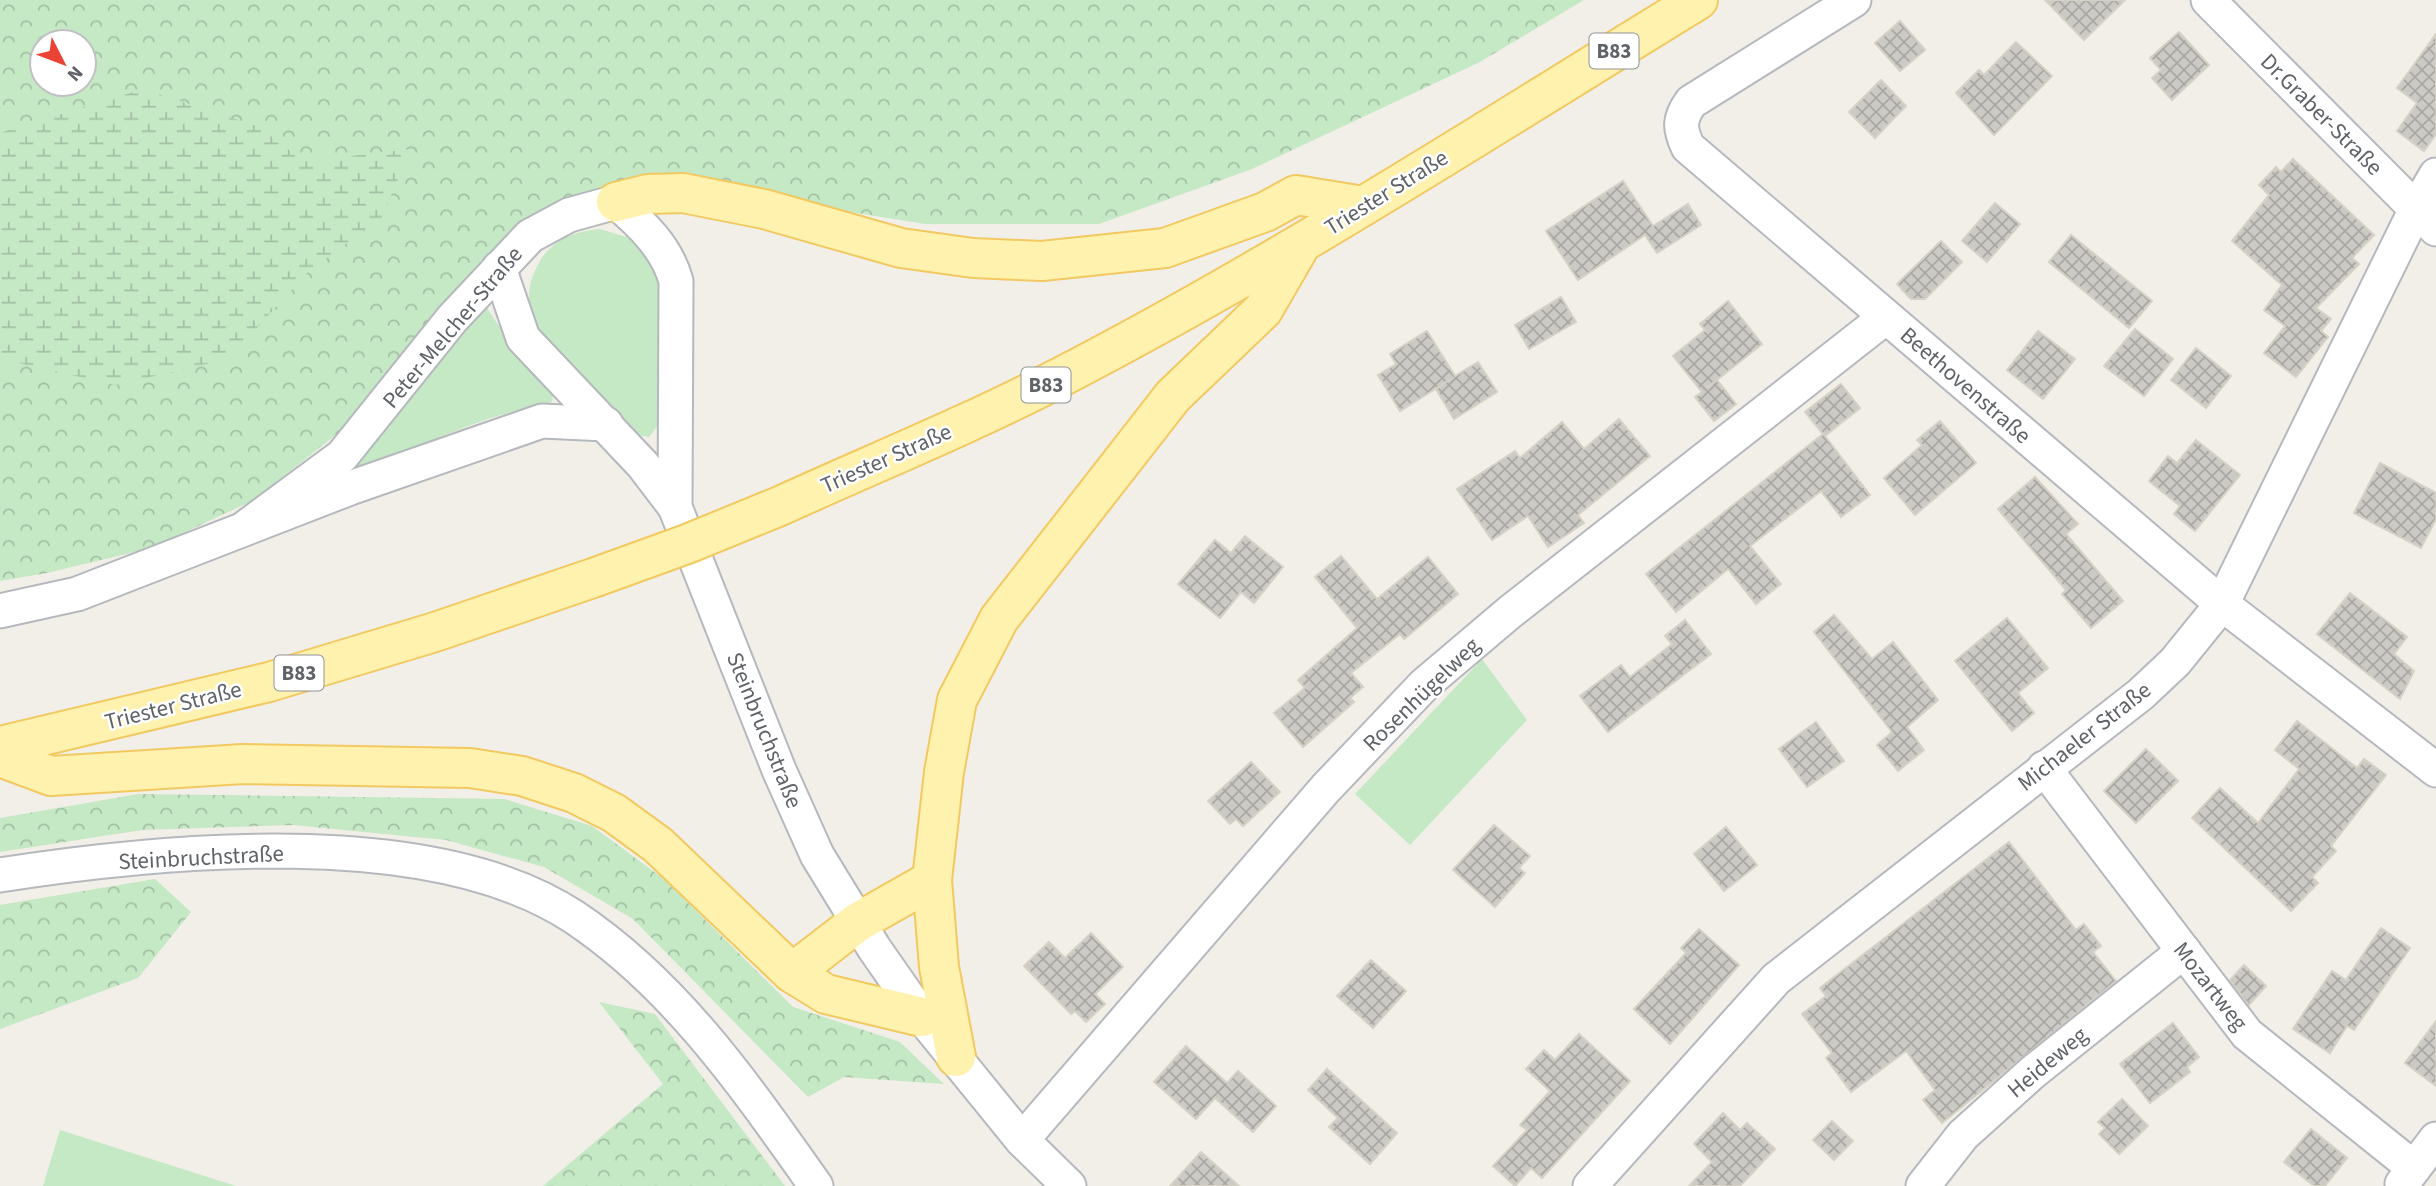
<svg xmlns="http://www.w3.org/2000/svg" width="2436" height="1186" viewBox="0 0 2436 1186" font-family="'Source Sans 3',sans-serif">
  <style>
    .green { fill: #c5e8c5 }
    .forest { fill: url(#forest-crowns); fill-rule: evenodd }
    .wetland { fill: url(#wetland-marsh) }
    .building { fill: url(#building-cross-hatch); stroke: #d6d1c6; stroke-width: 2 }
    .lines { fill: none; stroke-linecap: round; stroke-linejoin: round }
    .street-casing { stroke: #b5b8bc; stroke-width: 37 }
    .primary-casing { stroke: #f2c960; stroke-width: 42 }
    .street { stroke: #fff; stroke-width: 33 }
    .primary { stroke: #fff2af; stroke-width: 38 }
    .primary-bridge-casing { stroke: #f2c960; stroke-width: 42; stroke-linecap: butt }
    .primary-bridge { stroke: #fff2af; stroke-width: 38 }
    .labels { text-anchor: middle; stroke-width: 5; stroke-linejoin: round; paint-order: stroke }
    .shield { fill: #fff; stroke: #8f9295; stroke-width: 2 }
    .shield-label { font-size: 21px; font-weight: bold; fill: #5f6368 }
    .street-label { font-size: 23px; fill: #5f6368; stroke: #fff }
  </style>
  <defs>
    <pattern id="forest-crowns" width="20" height="18" patternUnits="userSpaceOnUse" patternTransform="scale(1.75)"><rect width="20" height="18" fill="#c5e8c5"/><path d="M2 6a3 3 0 1 1 6 0M12 15a3 3 0 1 1 6 0" fill="none" stroke="#a3c0a4"/></pattern>
    <pattern id="wetland-marsh" width="20" height="14" patternUnits="userSpaceOnUse" patternTransform="scale(1.75)"><rect width="20" height="14" fill="#c5e8c5"/><path d="M1 5h8M5 5V1M11 12h8M15 12V8" fill="none" stroke="#a3c0a4"/></pattern>
    <pattern id="building-cross-hatch" width="8" height="8" patternUnits="userSpaceOnUse" patternTransform="scale(1.75)"><rect width="8" height="8" fill="#cccac5"/><path d="M0 0l8 8M0 8l8-8" fill="none" stroke="#a9a8a4"/></pattern>
  </defs>
  <rect width="100%" height="100%" fill="#f1efe8"/>
  <g class="green">
    <path d="M600 229 630 238 643 247 660 273 658 425 649 437 637 435C618 415 599 395 581 376 547 341 510 312 540 261 553 239 576 231 600 229Z"/>
    <path d="M486 307 532 374 552 395 553 400 549 404C487 412 413 450 353 473L350 466 412 397 475 314Z"/>
    <path d="M1482 659 1527 720 1410 845 1355 794Z"/>
    <path d="M60 1130 236 1186H43Z"/>
  </g>
  <g class="forest">
    <path d="M0 0H1584L1478 63 1252 169 1099 224H925L763 198 696 180 633 177 541 214 420 333 338 433 254 500 151 548 47 573 0 581ZM42 42H84V84H42Z"/>
    <path d="M138 794 504 799 592 826 664 879 793 1007 900 1042 944 1084 844 1077 808 1097 633 919 544 867 446 840 293 825 142 830 0 852V818Z"/>
    <path d="M155 879 191 912 138 978 0 1029V905Z"/>
    <path d="M599 1002 655 1014 785 1186H543L663 1084Z"/>
  </g>
  <path class="wetland" d="M143 89 269 130 301 162 411 149 382 217 309 271 228 359 116 385 0 359V133Z"/>
  <g class="building">
    <path d="M2045 0H2125L2084 40Z"/>
    <path d="M1900 21 1925 50 1900 71 1875 43Z"/>
    <path d="M2179 32 2209 65 2172 100 2152 78 2161 70 2150 58Z"/>
    <path d="M2436 34V134L2424 151 2397 131 2417 103 2397 88Z"/>
    <path d="M2016 42 2052 76 1994 135 1956 93 1979 70 1984 75Z"/>
    <path d="M1881 80 1906 106 1875 138 1849 112Z"/>
    <path d="M2293 159 2374 235 2352 258 2359 264 2316 308 2331 319 2321 331 2328 337 2296 377 2264 353 2285 326 2264 310 2282 285 2232 241 2269 195 2259 185 2276 167 2281 172Z"/>
    <path d="M1623 181 1653 226 1688 204 1701 225 1657 253 1645 235 1578 280 1546 231Z"/>
    <path d="M1995 203 2020 224 1987 262 1962 241Z"/>
    <path d="M2071 235 2152 301 2129 328 2049 262Z"/>
    <path d="M1941 241 1962 262 1925 299H1911L1897 284Z"/>
    <path d="M1561 297 1576 322 1529 349 1515 325Z"/>
    <path d="M1728 301 1762 344 1708 387 1717 380 1736 404 1714 421 1695 397 1702 392 1673 356 1705 330 1700 324Z"/>
    <path d="M2135 329 2173 359 2144 396 2104 366Z"/>
    <path d="M1427 331 1455 376 1478 362 1497 392 1454 419 1436 389 1451 379 1400 411 1378 375 1396 364 1390 354Z"/>
    <path d="M2038 331 2075 359 2043 399 2007 370Z"/>
    <path d="M2196 348 2231 376 2206 408 2171 380Z"/>
    <path d="M1841 384 1860 408 1825 436 1870 495 1841 517 1821 491 1750 546 1781 584 1756 604 1728 569 1676 612 1646 574 1823 434 1805 412Z"/>
    <path d="M1619 419 1650 456 1578 515 1584 523 1548 547 1528 516 1492 540 1457 489 1515 451 1520 458 1562 422 1584 449Z"/>
    <path d="M1940 421 1976 463 1915 515 1884 478 1922 445 1917 440Z"/>
    <path d="M2196 440 2240 475 2195 531 2174 514 2180 506 2149 481 2168 456 2177 463Z"/>
    <path d="M2380 463 2436 493V519L2421 548 2354 513Z"/>
    <path d="M2035 477 2078 524 2066 534 2123 601 2091 628 2062 594 2066 590 1998 509Z"/>
    <path d="M1245 536 1283 567 1254 603 1241 592 1220 618 1178 584 1215 540 1231 553Z"/>
    <path d="M1341 556 1377 599 1428 557 1458 594 1404 639 1400 634 1351 673 1363 687 1350 698 1354 702 1303 747 1274 713 1305 688 1298 680 1357 628 1315 577Z"/>
    <path d="M2350 593 2407 637 2394 654 2414 671 2400 699 2317 634Z"/>
    <path d="M1834 615 1872 659 1893 642 1938 700 1907 727 1924 750 1898 771 1877 745 1892 732 1814 632Z"/>
    <path d="M2007 618 2048 668 2018 693 2034 713 2012 731 1955 661Z"/>
    <path d="M1685 620 1711 654 1608 732 1580 696 1621 665 1630 677 1672 644 1665 636Z"/>
    <path d="M2297 721 2357 768 2364 759 2386 775 2331 846 2336 851 2312 877 2318 883 2291 911 2192 818 2220 788 2258 823 2299 769 2275 750Z"/>
    <path d="M1816 722 1844 761 1807 787 1779 749Z"/>
    <path d="M2146 749 2178 781 2136 823 2104 791Z"/>
    <path d="M1251 762 1280 792 1243 826 1236 819 1230 824 1208 801Z"/>
    <path d="M1494 825 1530 856 1519 868 1525 873 1495 907 1453 870Z"/>
    <path d="M1726 827 1757 865 1724 891 1694 854Z"/>
    <path d="M2009 842 2076 930 2084 924 2101 946 2093 952 2116 981 1942 1123 1923 1100 1935 1090 1906 1051 1851 1092 1826 1058 1832 1053 1802 1014 1826 996 1820 988Z"/>
    <path d="M2381 928 2410 948 2354 1030 2347 1026 2330 1053 2293 1029 2332 971 2346 980Z"/>
    <path d="M1699 929 1739 965 1670 1044 1634 1009 1686 953 1681 948Z"/>
    <path d="M1091 933 1123 967 1095 994 1105 1004 1086 1022 1075 1011 1071 1014 1024 966 1049 942 1065 958Z"/>
    <path d="M1371 960 1406 991 1373 1028 1337 996Z"/>
    <path d="M2244 965 2266 986 2249 1005 2230 980Z"/>
    <path d="M2436 1021V1086L2405 1063Z"/>
    <path d="M2173 1023 2199 1057 2187 1067 2190 1072 2150 1103 2120 1064Z"/>
    <path d="M1579 1034 1630 1081 1542 1178 1531 1168 1515 1186 1493 1166 1527 1130 1520 1125 1550 1091 1526 1069 1544 1050 1555 1060Z"/>
    <path d="M1186 1046 1227 1083 1238 1071 1276 1106 1253 1132 1215 1098 1196 1119 1154 1082Z"/>
    <path d="M1327 1069 1397 1133 1370 1164 1329 1127 1338 1118 1308 1090Z"/>
    <path d="M2122 1099 2148 1126 2119 1154 2099 1134 2105 1128 2098 1122Z"/>
    <path d="M1723 1113 1740 1130 1747 1123 1775 1149 1740 1186H1689L1712 1162 1694 1144Z"/>
    <path d="M1832 1121 1853 1141 1834 1160 1813 1140Z"/>
    <path d="M2311 1129 2347 1158 2325 1186H2314L2284 1162Z"/>
    <path d="M1201 1152 1239 1186H1170Z"/>
  </g>
  <g class="lines">
    <g class="street-casing">
      <g id="street">
        <path d="M1854 0 1691 102C1679 119 1679 128 1688 147L2222 604 2436 770"/>
        <path d="M2208 0 2436 229"/>
        <path d="M499 268 523 338 643 465 675 507 779 770 817 855 874 948 922 1017 1022 1140 1069 1186"/>
        <path d="M246 527 342 456 452 319 530 236 569 215 616 202C642 224 667 248 676 281L675 507"/>
        <path d="M0 611 77 594 350 488 542 421 606 424"/>
        <path d="M2044 768 2247 1034 2414 1168"/>
        <path d="M0 875C162 850 431 823 574 917 676 985 746 1087 816 1186"/>
        <path d="M1022 1140 1326 788 1425 684 1510 612 1886 317"/>
        <path d="M2402 1184 2436 1139"/>
        <path d="M1590 1186 1776 979 2141 694 2175 662 2222 604 2416 209 2436 175"/>
        <path d="M1923 1186 1963 1135 2033 1072 2184 951"/>
      </g>
    </g>
    <g class="primary-casing">
      <g id="primary">
        <path d="M616 202 648 194 683 193 764 209 901 248 973 258 1042 261 1165 248 1265 212 1296 195 1363 206"/>
        <path d="M780 506C872 464 966 426 1055 380 1276 266 1486 130 1698 0"/>
        <path d="M0 746 269 682 435 632 593 578"/>
        <path d="M0 757 51 776 243 764 470 768 522 776 574 793 614 813 658 845 792 973 826 994 922 1017"/>
        <path d="M932 880 939 967 956 1057"/>
        <path d="M792 973 858 922 932 880 944 772 957 700 999 619 1173 396 1263 310 1300 246"/>
      </g>
    </g>
    <use href="#street" class="street"/>
    <use href="#primary" class="primary"/>
    <g class="primary-bridge-casing">
      <path id="primary-bridge" d="M593 578 687 544 780 506"/>
    </g>
    <use href="#primary-bridge" class="primary-bridge"/>
  </g>
  <g class="labels">
    <g class="shield">
      <rect x="1589.5" y="33.5" width="49" height="35" rx="5"/>
      <rect x="1021.5" y="367.5" width="49" height="35" rx="5"/>
      <rect x="274.5" y="655.5" width="49" height="35" rx="5"/>
    </g>
    <g class="shield-label">
      <text x="1614" y="58">B83</text>
      <text x="1046" y="392">B83</text>
      <text x="299" y="680">B83</text>
    </g>
    <g class="street-label">
      <text transform="translate(2322 114) rotate(45)" y="8">Dr.Graber-Straße</text>
      <text transform="translate(1386 192) rotate(-32)" y="8">Triester Straße</text>
      <text transform="translate(452 327) rotate(-50)" y="8">Peter-Melcher-Straße</text>
      <text transform="translate(1966 385) rotate(41)" y="8">Beethovenstraße</text>
      <text transform="translate(886 458) rotate(-24)" y="8">Triester Straße</text>
      <text transform="translate(1421 694) rotate(-44)" y="8">Rosenhügelweg</text>
      <text transform="translate(173 705) rotate(-14)" y="8">Triester Straße</text>
      <text transform="translate(765 730) rotate(68)" y="8">Steinbruchstraße</text>
      <text transform="translate(2084 736) rotate(-38)" y="8">Michaeler Straße</text>
      <text transform="translate(201 857) rotate(-3)" y="8">Steinbruchstraße</text>
      <text transform="translate(2211 986) rotate(52)" y="8">Mozartweg</text>
      <text transform="translate(2047 1062) rotate(-40)" y="8">Heideweg</text>
    </g>
  </g>
  <g transform="translate(63 63) rotate(132)"><circle r="33" fill="#ffffff" stroke="#bfc1c3" stroke-width="2"/>
  <path d="M0-5L12 26L0 18L-12 26Z" fill="#ea4335"/>
  <text y="-10" font-size="19" font-weight="bold" text-anchor="middle" fill="#5f6368">N</text>
  </g>
</svg>
